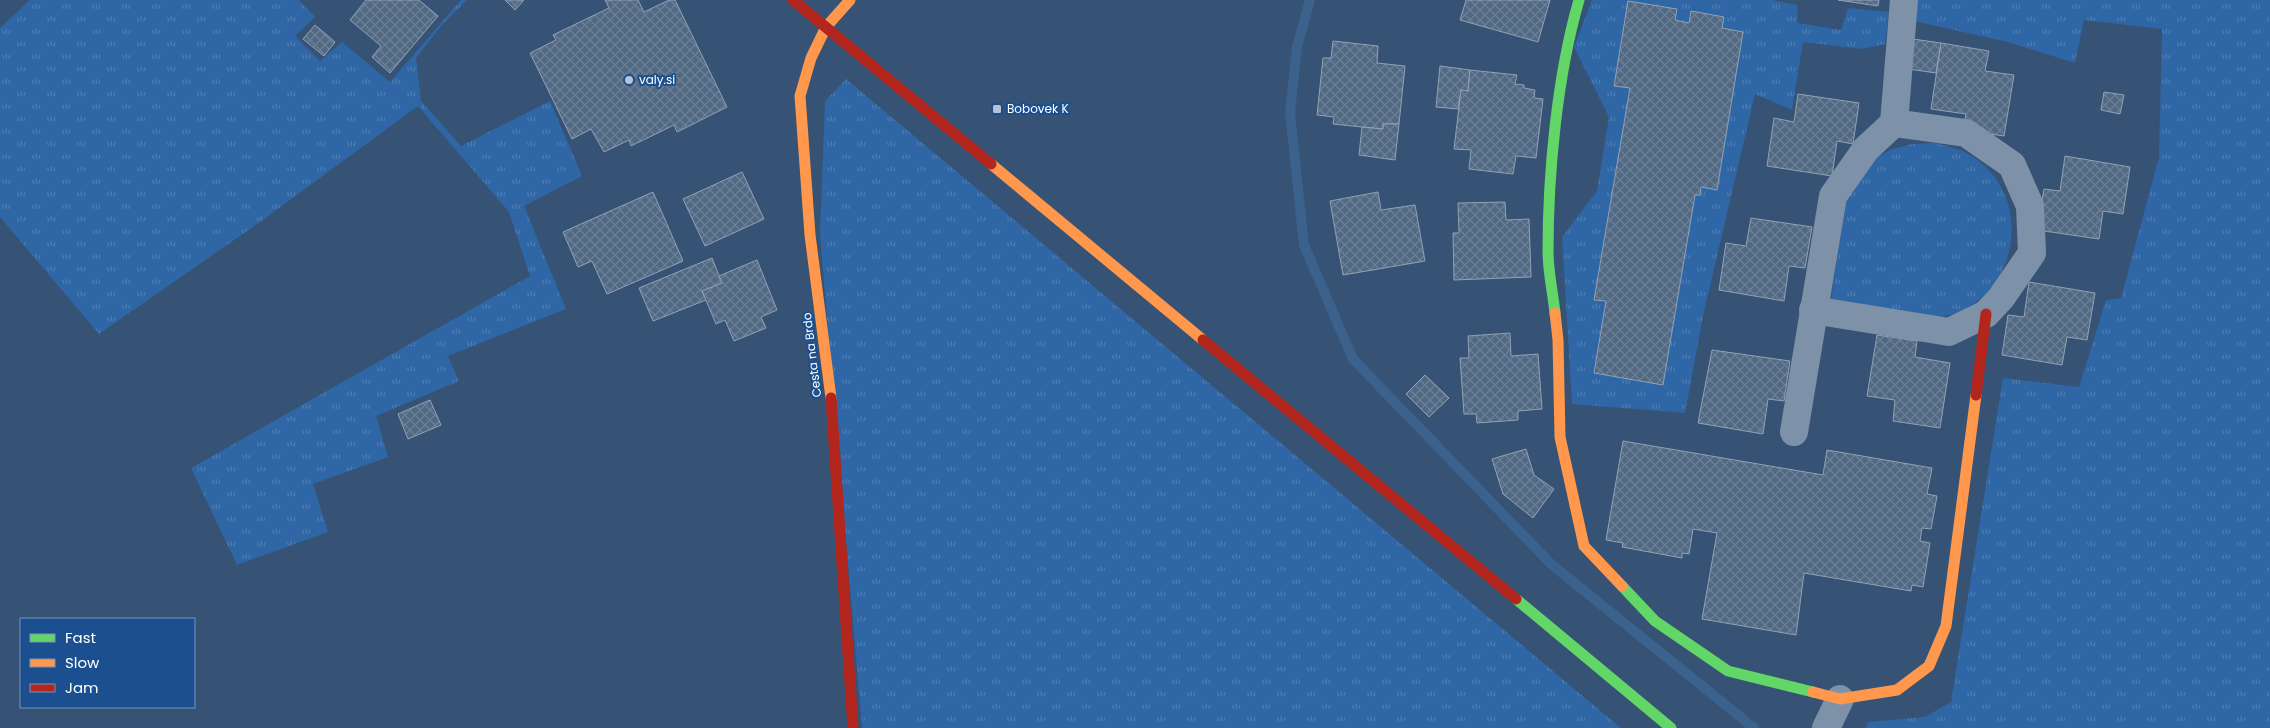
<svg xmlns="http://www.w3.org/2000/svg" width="2270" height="728" viewBox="0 0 2270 728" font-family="Poppins,sans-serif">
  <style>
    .grass { fill: url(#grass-tufts) }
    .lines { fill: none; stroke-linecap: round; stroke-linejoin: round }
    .stream { stroke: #3b618d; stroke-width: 10 }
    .building { fill: url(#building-cross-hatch); stroke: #92a2b6 }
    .street { stroke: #7d92a8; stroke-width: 28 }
    .fast { stroke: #63d668; stroke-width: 11 }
    .slow { stroke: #ff974d; stroke-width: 11 }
    .jam { stroke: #b3261e; stroke-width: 11 }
    .poi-dot { fill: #b9c2ce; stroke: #1b4f8f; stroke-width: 2 }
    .labels { text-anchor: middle; stroke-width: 4; stroke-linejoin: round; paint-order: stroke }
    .poi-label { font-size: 12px; fill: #fff; stroke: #1b4f8f; text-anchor: start }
    .street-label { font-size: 12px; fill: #fff; stroke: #1b4f8f }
  </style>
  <defs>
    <pattern id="grass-tufts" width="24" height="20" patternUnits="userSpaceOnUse" patternTransform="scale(1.25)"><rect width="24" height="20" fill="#2f66a5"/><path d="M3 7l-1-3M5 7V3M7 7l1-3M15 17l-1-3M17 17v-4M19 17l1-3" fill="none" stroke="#4e7db2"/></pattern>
    <pattern id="building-cross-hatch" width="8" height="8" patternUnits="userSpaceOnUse" patternTransform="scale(1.25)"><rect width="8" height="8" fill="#526984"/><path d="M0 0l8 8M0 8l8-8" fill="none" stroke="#6c8096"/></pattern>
  </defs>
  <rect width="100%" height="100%" fill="#365274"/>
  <g class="grass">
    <path d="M30 0H299L315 17 295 36 320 61 342 42 390 82 461 0H467L441 26 416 58 421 101 461 146 550 101 582 176 524 206 566 309 448 356 459 381 376 416 388 457 313 484 328 532 237 565 191 468 530 276 509 212 418 106 260 222 99 334 0 217V28Z"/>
    <path d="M1592 0H1772L1797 5 1798 23 1841 30 1848 8 1889 12 1885 44 1862 49 1803 42 1792 110 1755 94 1703 316 1685 413 1572 404 1562 237 1597 191 1609 117 1574 47Z"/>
    <path d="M1906 0H2270V728H1866L1868 722 1925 717 1951 702 2003 378 2079 387 2106 300 2121 298 2159 157 2162 29 2084 20 2075 63 2008 42 1905 19Z"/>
    <path d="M846 79 1621 728H862L820 235 825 101Z"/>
    <path d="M1934 143C1948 146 1961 149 1973 157 2038 199 2017 305 1940 317 1931 318 1919 314 1910 313 1883 309 1857 304 1831 300L1847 192 1874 159 1892 149 1912 144Z"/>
  </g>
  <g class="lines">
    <path class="stream" d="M1310 0 1297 47 1290 113 1304 245 1353 359 1551 564 1754 728"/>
  </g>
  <g class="building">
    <path d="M366 0H419L438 16 390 73 372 57 381 46 350 20Z"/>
    <path d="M505 0H524L515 10Z"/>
    <path d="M605 0H638L644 12 669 0H675L727 107 677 132 674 125 631 146 629 140 604 152 591 129 572 139 530 53 556 40 553 35 609 8Z"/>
    <path d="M1466 0H1550L1538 42 1460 20Z"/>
    <path d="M1838 0H1879L1878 6Z"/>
    <path d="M1628 1 1677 9 1675 20 1689 23 1691 11 1724 17 1722 28 1743 32 1717 190 1701 187 1700 195H1695L1663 385 1594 373 1606 301 1594 300 1630 88 1614 86Z"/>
    <path d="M315 25 335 42 324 56 303 39Z"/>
    <path d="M1913 39 1941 43 1936 73 1908 69Z"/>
    <path d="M1333 41 1378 46 1377 63 1405 66 1399 124H1383V129L1362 127 1333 124 1334 117 1317 115 1323 58H1331Z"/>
    <path d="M1941 43 1989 51 1985 71 2014 75 2004 136 1963 130 1966 114 1931 109Z"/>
    <path d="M1440 66 1470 70 1468 91 1461 90 1458 109 1436 107Z"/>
    <path d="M1470 70 1517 75 1515 84 1524 85V88L1535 90 1534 98 1543 99 1536 158 1516 156 1513 174 1469 169 1471 150 1454 149 1461 90 1468 91Z"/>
    <path d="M2104 92 2124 95 2120 114 2101 110Z"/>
    <path d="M1798 94 1859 103 1853 144 1837 141 1832 176 1767 166 1774 118 1794 122Z"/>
    <path d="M1383 124H1399L1395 160 1359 155 1362 127 1383 129Z"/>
    <path d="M2065 156 2130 167 2123 214 2103 211 2099 239 2037 230 2044 189 2060 191Z"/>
    <path d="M742 172 764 219 705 246 683 199Z"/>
    <path d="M653 192 683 261 607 294 592 261 578 267 563 232Z"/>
    <path d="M1378 192 1381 210 1415 205 1425 261 1343 275 1330 201Z"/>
    <path d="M1505 202 1506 220 1529 219 1531 277 1454 280 1453 233H1459L1458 203Z"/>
    <path d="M1751 218 1812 227 1805 268 1789 266 1784 301 1719 290 1726 243 1746 246Z"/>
    <path d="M712 258 722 283 702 291 706 300 653 321 639 288Z"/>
    <path d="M757 260 777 310 761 317 766 328 734 341 725 320 716 324 702 291 722 283 719 276Z"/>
    <path d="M2029 282 2095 293 2087 340 2067 337 2062 365 2002 355 2008 315 2024 317Z"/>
    <path d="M1510 333 1511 356 1538 354 1542 409 1518 411V420L1477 423 1476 414H1464L1460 358H1469L1468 336Z"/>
    <path d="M1877 335 1917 341 1915 357 1950 363 1940 428 1893 421 1895 400 1867 396Z"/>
    <path d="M1712 350 1790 361 1784 401 1768 399 1763 434 1698 423Z"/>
    <path d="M1425 375 1449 398 1429 417 1406 394Z"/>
    <path d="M430 400 441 425 408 439 398 414Z"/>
    <path d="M1623 441 1823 475 1827 450 1932 468 1927 494 1937 496 1931 529 1922 528 1920 541 1930 543 1923 587 1912 585 1911 591 1804 573 1796 635 1702 619 1717 533 1693 529 1689 554 1682 553V558L1622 547 1623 543 1606 540Z"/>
    <path d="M1526 449 1534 475 1554 489 1533 518 1503 494 1492 459Z"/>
  </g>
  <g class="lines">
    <g class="street">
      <path d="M1813 310 1949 332 1986 314 2001 298 2032 253 2030 206 2012 165 1966 133 1894 123"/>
      <path d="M1794 432 1833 196 1866 149 1894 123 1904 0"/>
      <path d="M1826 728 1840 699"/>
    </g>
    <g class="fast">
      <path d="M1555 313C1553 293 1548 272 1548 252 1548 173 1557 76 1579 0"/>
      <path d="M1622 586 1655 621 1728 671 1813 692"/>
      <path d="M1516 599 1671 728"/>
    </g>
    <g class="slow">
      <path d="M991 164 1203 340"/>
      <path d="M1555 313 1558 340 1560 437 1584 546 1622 586"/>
      <path d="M831 398 810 235 800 96 811 58 826 27 850 0"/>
      <path d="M1813 692 1840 699 1897 690 1929 666 1946 626 1976 395"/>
    </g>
    <g class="jam">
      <path d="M793 0 991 164"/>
      <path d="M1203 340 1516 599"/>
      <path d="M1976 395 1986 314"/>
      <path d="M831 398 853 728"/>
    </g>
  </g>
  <g class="poi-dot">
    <circle cx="629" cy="80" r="5"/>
    <rect x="992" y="104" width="10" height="10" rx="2.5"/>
  </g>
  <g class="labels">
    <g class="poi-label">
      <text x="639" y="84">valy.si</text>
      <text x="1007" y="113">Bobovek K</text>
    </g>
    <g class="street-label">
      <text transform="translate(812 355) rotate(-97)" y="4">Cesta na Brdo</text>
    </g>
  </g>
  <rect x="20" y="618" width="175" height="90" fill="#1b4f8f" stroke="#7695bc"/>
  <rect x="30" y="634" width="25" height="8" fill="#63d668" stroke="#7695bc"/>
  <text x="65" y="643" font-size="15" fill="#ffffff">Fast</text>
  <rect x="30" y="659" width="25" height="8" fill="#ff974d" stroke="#7695bc"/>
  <text x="65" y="668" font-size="15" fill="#ffffff">Slow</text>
  <rect x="30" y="684" width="25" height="8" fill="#b3261e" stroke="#7695bc"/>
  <text x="65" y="693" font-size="15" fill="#ffffff">Jam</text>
</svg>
